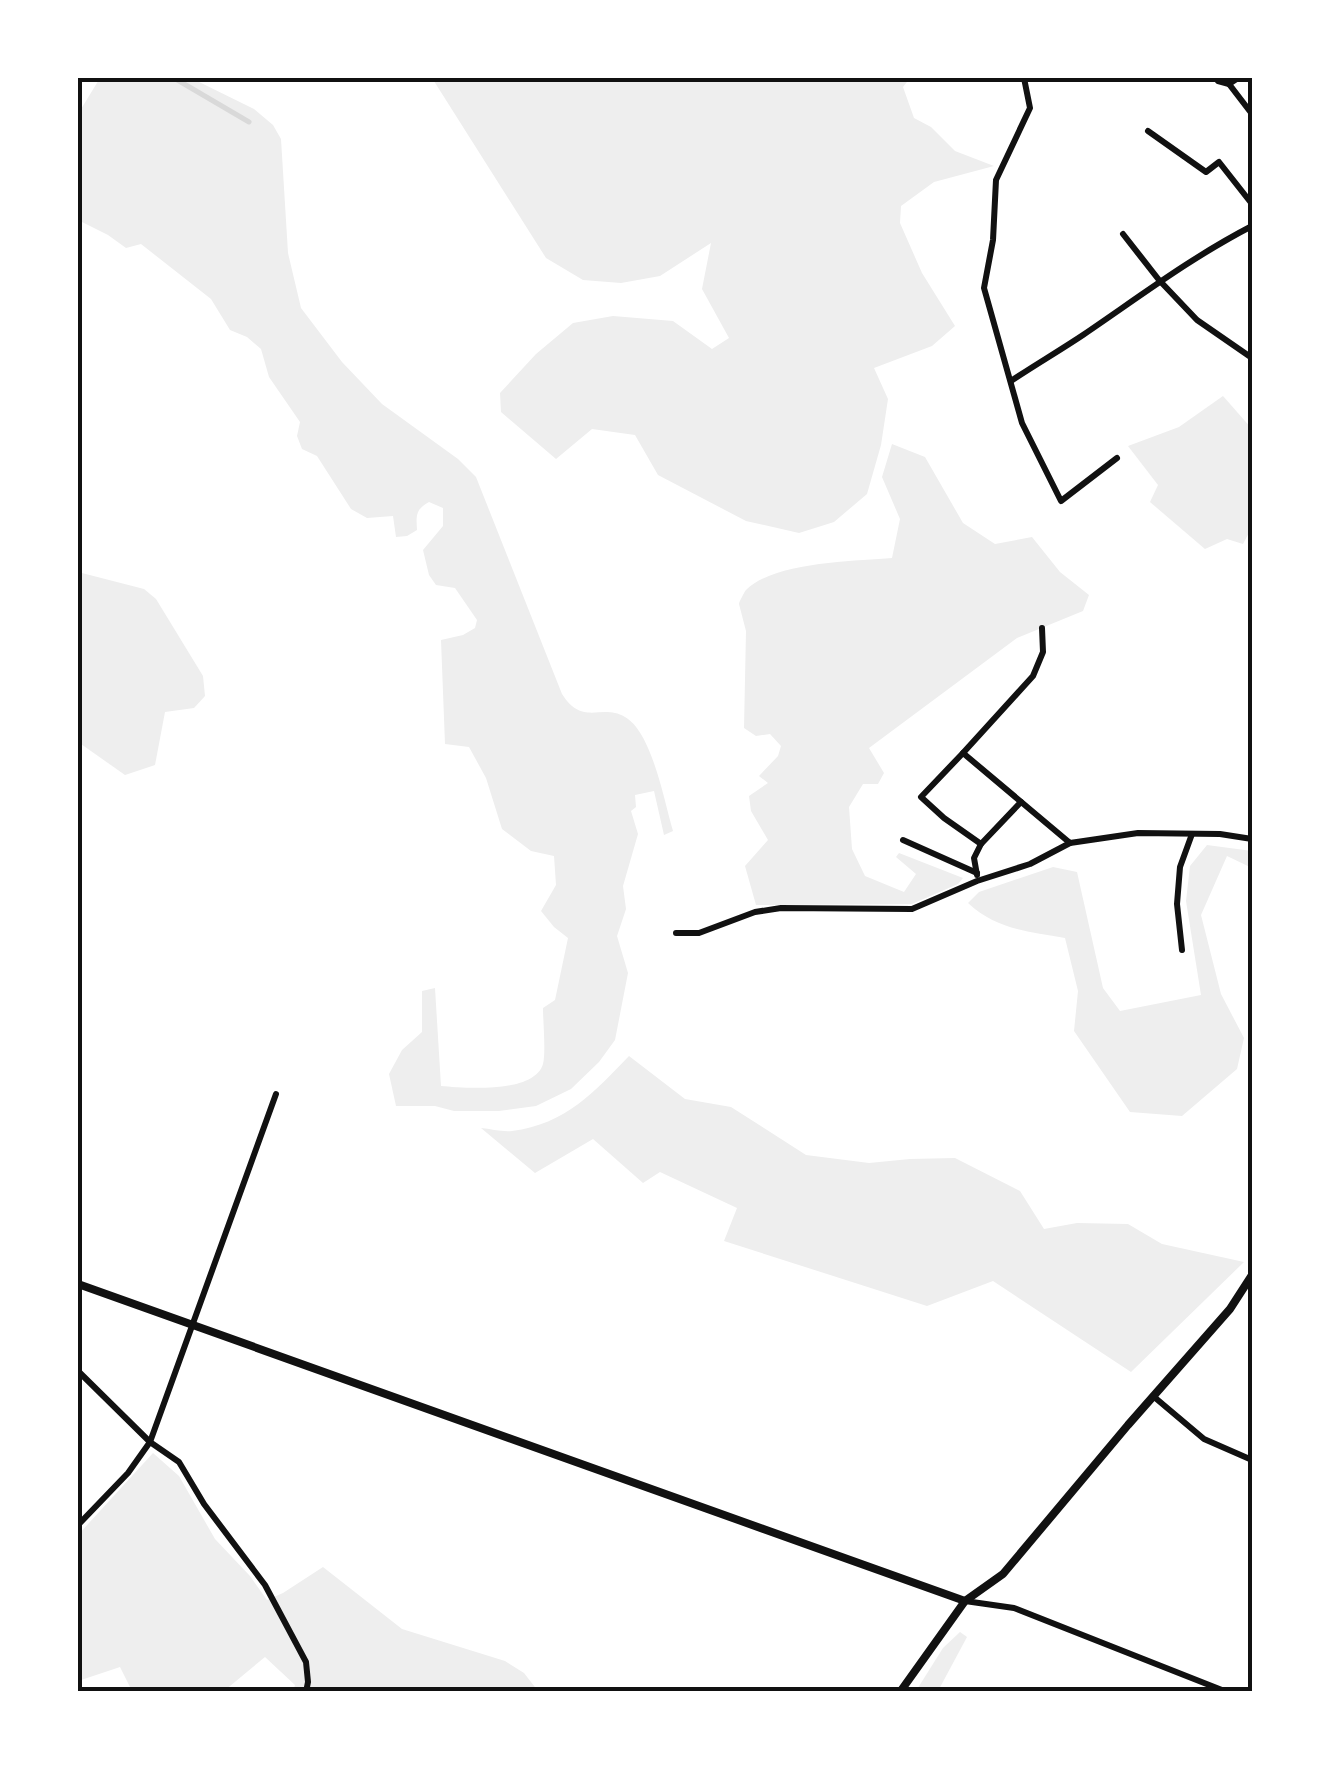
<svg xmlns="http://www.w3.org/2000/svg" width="1330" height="1769" viewBox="0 0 1330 1769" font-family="Arial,sans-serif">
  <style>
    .green { fill: #eee }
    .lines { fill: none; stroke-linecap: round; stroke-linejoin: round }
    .stream { stroke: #d9d9d9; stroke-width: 5 }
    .minor { stroke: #111; stroke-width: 6 }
    .tertiary { stroke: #111; stroke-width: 8 }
    .neatline { fill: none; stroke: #111; stroke-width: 4 }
  </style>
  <rect width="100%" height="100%" fill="#fff"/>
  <g class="green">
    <path d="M100 78H191L254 109 273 125 281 139 288 253 301 308 342 362 382 404 458 459 476 477 562 694C583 727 601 703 625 717 652 732 664 801 673 831L664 835 654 791 635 795 636 807 631 811 638 834 623 886 626 909 617 936 628 973 615 1040 599 1062 571 1089 536 1106 499 1111H454L435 1106H396L389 1074 402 1050 422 1032V991L435 988 441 1086C465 1088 534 1094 543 1064 546 1052 543 1022 543 1008L555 1000 568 938 554 927 541 911 556 885 554 856 531 851 502 829 486 778 469 747 445 744 441 640 463 635 475 628 477 620 455 588 436 585 429 575 423 550 443 526V508L429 502C416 509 416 515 417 530L407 536 396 537 393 516 367 518 351 509 317 456 302 449 297 436 300 422 269 377 261 349 247 337 230 330 211 299 141 244 126 248 108 235 78 220V114Z"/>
    <path d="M432 78H910L903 87 914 118 931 127 955 151 994 166 934 182 901 206 900 223 922 273 955 326 932 346 874 368 888 399 881 445 867 494 834 522 799 533 746 521 658 475 635 435 592 429 556 459 501 412 500 393 536 354 573 323 613 316 673 321 712 349 729 338 702 289 711 243 660 276 621 283 583 280 546 258Z"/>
    <path d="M1223 396 1252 429V527L1243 544 1227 539 1205 549 1150 502 1158 485 1128 446 1179 427Z"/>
    <path d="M892 444 925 457 963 523 995 544 1032 537 1060 572 1089 595 1083 611 1017 638 869 748 884 773 878 784H863L849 807 852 849 865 876 904 892 916 874 896 857 899 853 963 878 958 884 912 904 756 905 745 866 768 840 751 811 749 796 768 783 759 776 778 756 781 746 770 734 756 736 744 728 746 631 739 604C739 602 745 591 746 590 774 562 854 561 892 558L900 519 882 477Z"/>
    <path d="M78 572 144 589 156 599 203 676 205 696 194 708 165 712 155 765 125 775 81 744 78 746Z"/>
    <path d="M1207 845 1252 851V868L1227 856 1201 915 1221 994 1244 1038 1237 1069 1182 1116 1130 1112 1074 1031 1078 991 1065 938C1028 931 997 930 968 903L979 892 1053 867 1077 872 1103 988 1120 1011 1201 995 1186 901 1190 866Z"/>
    <path d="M629 1056 685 1099 731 1107 806 1155 869 1163 910 1159 955 1158 1020 1191 1044 1229 1077 1223 1128 1224 1162 1244 1244 1262 1131 1372 993 1281 927 1306 724 1241 737 1208 660 1172 643 1183 593 1139 535 1173 481 1128C491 1129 502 1132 512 1131 566 1124 594 1092 629 1056Z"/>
    <path d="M153 1453 179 1476 215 1539 250 1576 267 1600 283 1593 323 1567 402 1629 505 1661 524 1673 538 1691H293L295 1685 265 1657 224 1691H132L120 1667 78 1681V1535Z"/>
    <path d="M960 1632 967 1637 938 1691H916L943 1648Z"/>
  </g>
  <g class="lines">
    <path class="stream" d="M174 78 249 122"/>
    <g class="minor">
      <path d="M1024 78 1030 108 996 180 993 240 984 288 1022 423 1061 501 1117 458"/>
      <path d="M1216 78 1218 81 1229 84 1238 78"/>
      <path d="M1229 84 1252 114"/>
      <path d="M1148 131 1206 172 1219 162 1252 204"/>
      <path d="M1123 234 1159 280 1197 320 1252 358"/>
      <path d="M1011 381C1035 365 1059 351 1083 335 1139 297 1192 257 1252 226"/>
      <path d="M1042 628 1043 652 1033 676 963 753 1070 843 1138 833 1220 834 1252 839"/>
      <path d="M963 753 921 797 944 818 981 844 1021 802"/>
      <path d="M903 840 977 873"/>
      <path d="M977 875 974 858 981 844"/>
      <path d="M676 933H699L755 912 781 908 912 909 977 881 1030 864 1070 843"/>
      <path d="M1182 950 1177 904 1180 867 1192 834"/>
      <path d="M78 1371 150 1442 179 1462 204 1504 265 1585 306 1662 308 1682 306 1692"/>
      <path d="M1153 1396 1204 1439 1252 1460"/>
      <path d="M78 1525 128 1473 150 1442 276 1094"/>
      <path d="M965 1601 1014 1608 1227 1692"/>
    </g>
    <g class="tertiary">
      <path d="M78 1284 965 1601"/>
      <path d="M900 1692 965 1601 1003 1574 1128 1425 1230 1309 1252 1275"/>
    </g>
  </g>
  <rect width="1330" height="1769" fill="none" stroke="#ffffff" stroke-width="160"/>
  <rect x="80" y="80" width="1170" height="1609" class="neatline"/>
</svg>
